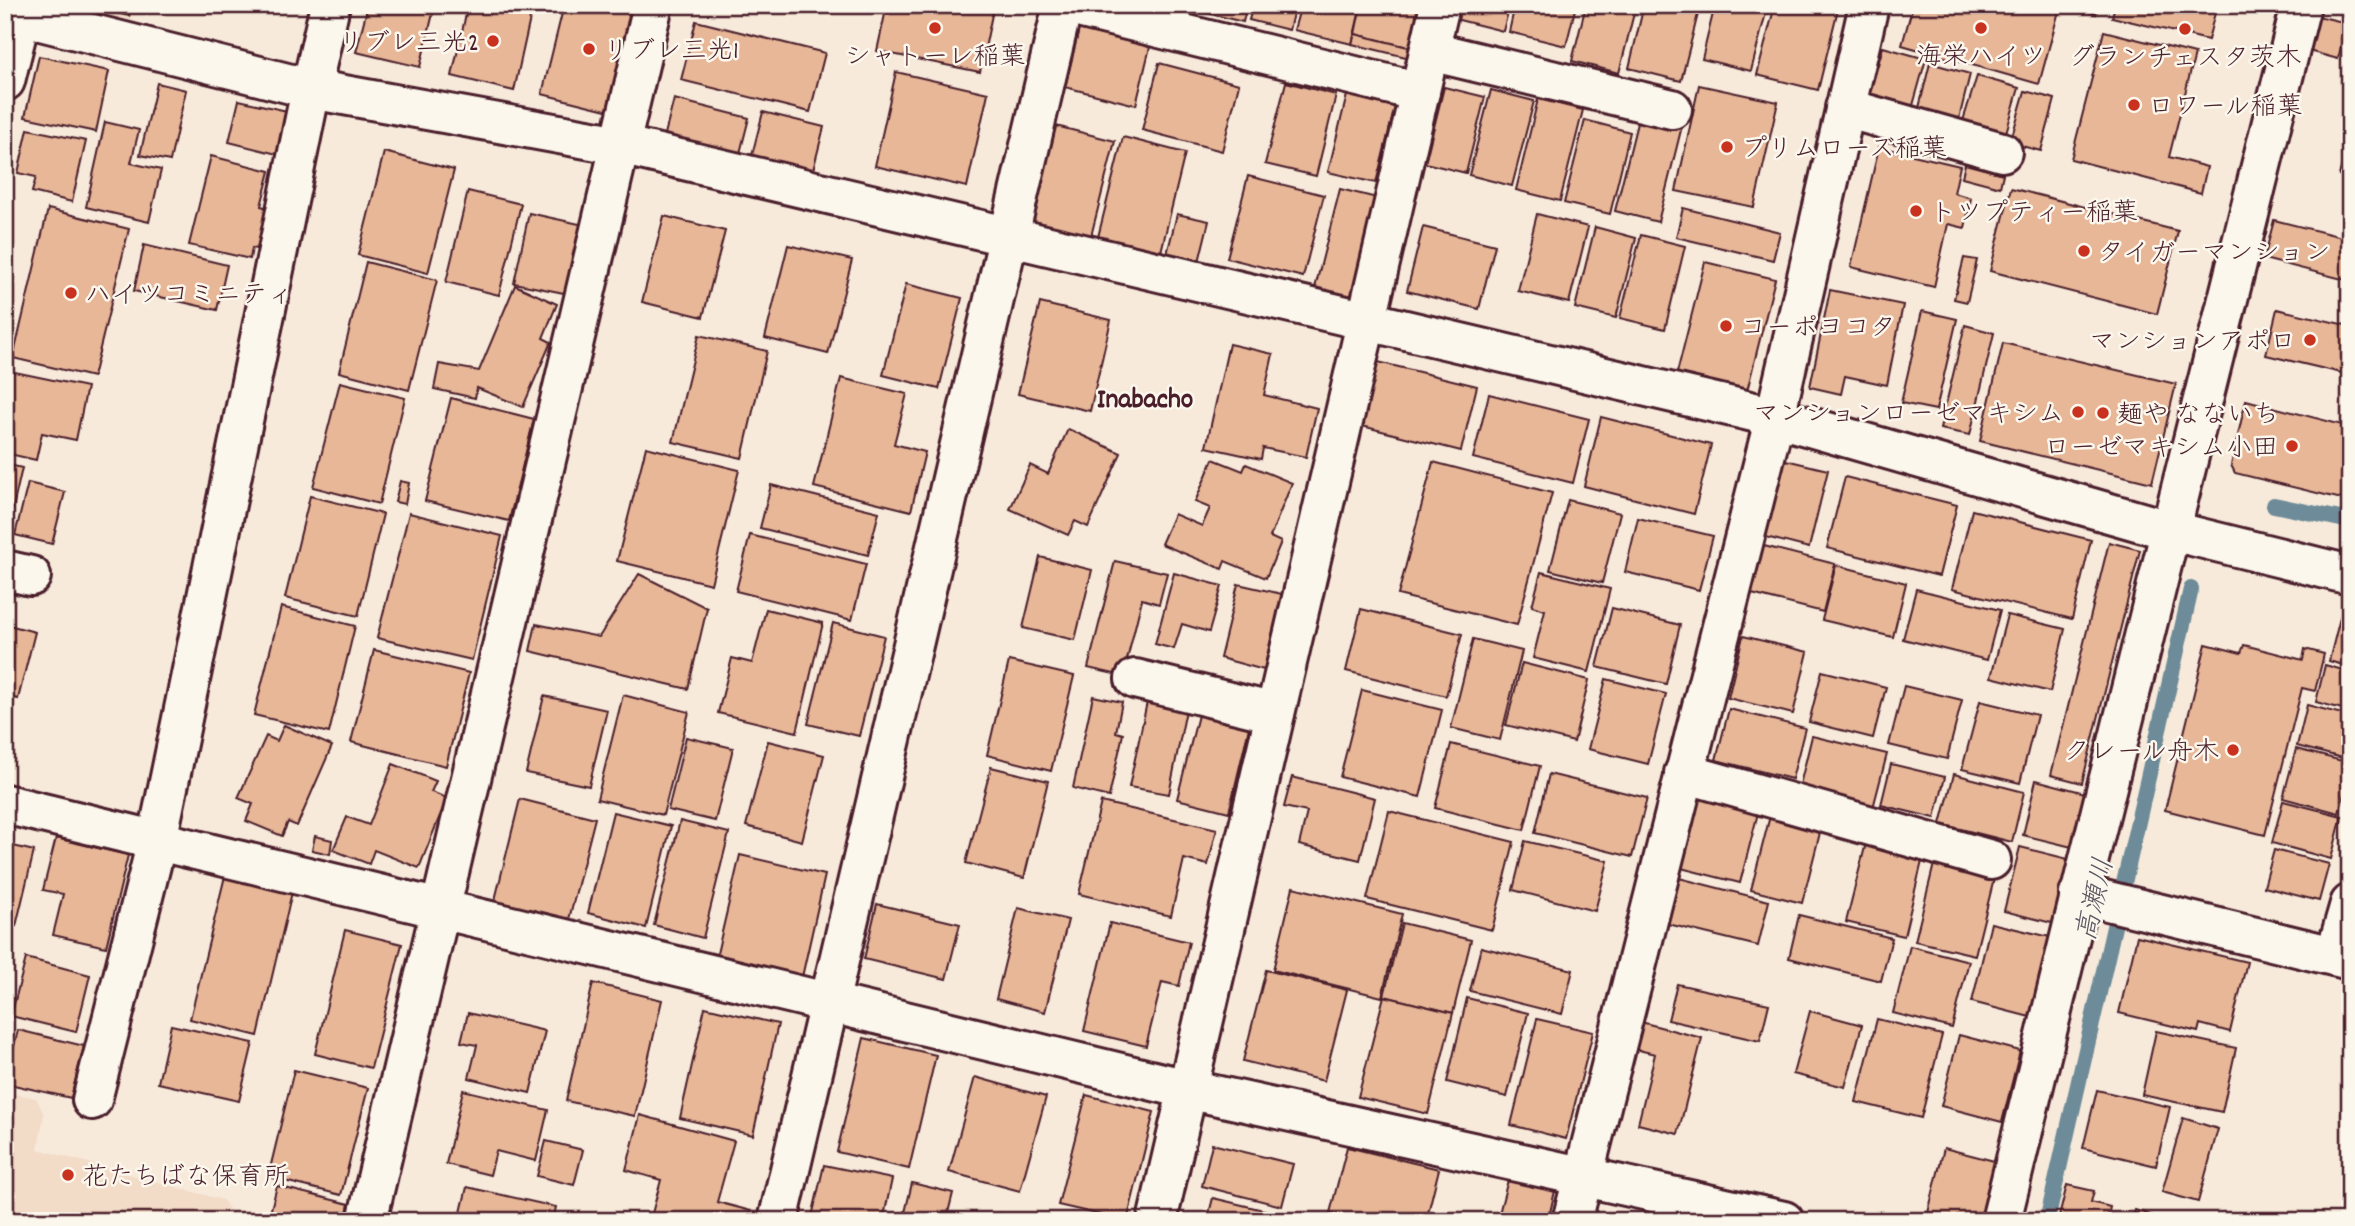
<svg xmlns="http://www.w3.org/2000/svg" width="2355" height="1226" viewBox="0 0 2355 1226" font-family="Dekko,'Klee One',sans-serif">
  <style>
    .built { fill: #f2dbc7 }
    .lines { fill: none; stroke-linecap: round; stroke-linejoin: round }
    .stream { stroke: #6d8b98; stroke-width: 16 }
    .building { fill: #e7b798; stroke: #4a1f2b; stroke-width: 2 }
    .minor-casing { stroke: #4a1f2b; stroke-width: 44 }
    .minor { stroke: #fbf7ec; stroke-width: 38 }
    .poi-dot { fill: #c8321e; stroke: #fbf7ec; stroke-width: 2.5 }
    .labels { text-anchor: middle; stroke-width: 5; stroke-linejoin: round; paint-order: stroke }
    .poi-label { font-size: 26px; fill: #4a1f2b; stroke: #fbf7ec; text-anchor: start }
    .neighbourhood-label { font-size: 28px; font-weight: bold; fill: #4a1f2b; stroke: #fbf7ec }
    .water-label { font-size: 28px; font-style: italic; fill: #5b5562; stroke: #fbf7ec }
  </style>
  <rect width="100%" height="100%" fill="#f7eadb"/>
  <filter id="ink" filterUnits="userSpaceOnUse"><feTurbulence type="fractalNoise" baseFrequency=".0143" numOctaves="2"/><feDisplacementMap in="SourceGraphic" scale="14" xChannelSelector="R" yChannelSelector="G"/><feConvolveMatrix kernelMatrix="1 2 1 2 8 2 1 2 1" color-interpolation-filters="sRGB"/></filter>
  <g filter="url(#ink)">
    <g class="built">
      <path d="M50 5H135L130 24Z"/>
      <path d="M5 1092 36 1098 44 1114 38 1149 223 1200 237 1221H5Z"/>
    </g>
    <g class="lines">
      <g class="stream">
        <path d="M2274 505 2350 521"/>
        <path d="M2047 1221 2191 589"/>
      </g>
    </g>
    <g class="building">
      <path d="M83 5H132L129 16Z"/>
      <path d="M368 5H435L420 67 356 52Z"/>
      <path d="M468 5H533L514 91 452 76Z"/>
      <path d="M564 5H636L610 111 542 94Z"/>
      <path d="M887 5H994L980 72 877 51Z"/>
      <path d="M1166 5H1194L1192 12Z"/>
      <path d="M1205 5H1247L1243 22 1203 12Z"/>
      <path d="M1253 5H1295L1289 30 1249 20Z"/>
      <path d="M1301 5H1340L1360 10 1352 44 1294 30Z"/>
      <path d="M1340 5H1423L1412 48 1355 34 1360 10Z"/>
      <path d="M1458 5H1510L1503 31 1455 19Z"/>
      <path d="M1515 5H1576L1566 46 1509 32Z"/>
      <path d="M1586 5H1636L1619 73 1572 61Z"/>
      <path d="M1644 5H1679L1699 10 1681 81 1629 68Z"/>
      <path d="M1715 5H1768L1751 71 1702 59Z"/>
      <path d="M1775 5H1824L1838 9 1818 90 1757 75Z"/>
      <path d="M1913 5H2038L2059 11 2039 84 1902 45Z"/>
      <path d="M2061 5H2098L2096 14Z"/>
      <path d="M2115 5H2217L2208 40 2112 17Z"/>
      <path d="M2309 14 2347 23 2338 59 2301 49Z"/>
      <path d="M696 21 825 53 810 112 681 80Z"/>
      <path d="M1079 29 1150 47 1136 105 1065 87Z"/>
      <path d="M2104 31 2195 54 2169 157 2207 167 2201 193 2071 159Z"/>
      <path d="M1355 34 1412 48 1410 58 1352 44Z"/>
      <path d="M1883 47 1926 59 1912 109 1869 97Z"/>
      <path d="M39 56 109 71 96 132 25 117Z"/>
      <path d="M1159 63 1239 84 1222 151 1142 130Z"/>
      <path d="M1930 63 1970 74 1958 123 1918 112Z"/>
      <path d="M896 72 988 93 967 187 875 166Z"/>
      <path d="M1977 76 2019 88 2005 136 1962 124Z"/>
      <path d="M1286 82 1336 95 1316 176 1265 164Z"/>
      <path d="M157 83 186 90 170 161 140 155Z"/>
      <path d="M1699 85 1778 102 1754 207 1676 191Z"/>
      <path d="M1444 87 1485 97 1466 173 1425 163Z"/>
      <path d="M1491 90 1534 101 1512 186 1469 175Z"/>
      <path d="M2025 91 2055 99 2041 151 2010 143Z"/>
      <path d="M1347 95 1395 107 1376 183 1328 172Z"/>
      <path d="M674 99 749 118 738 161 663 142Z"/>
      <path d="M1538 99 1583 110 1560 201 1516 190Z"/>
      <path d="M239 100 287 111 277 154 229 142Z"/>
      <path d="M763 112 824 127 810 182 749 167Z"/>
      <path d="M1639 115 1682 126 1658 222 1615 211Z"/>
      <path d="M1585 120 1630 132 1610 214 1564 203Z"/>
      <path d="M105 122 139 130 131 163 161 170 149 222 86 207Z"/>
      <path d="M1052 125 1115 141 1089 244 1026 228Z"/>
      <path d="M28 129 86 141 72 202 32 192 36 177 18 173Z"/>
      <path d="M2350 130V179L2339 176Z"/>
      <path d="M1123 137 1185 153 1159 260 1096 245Z"/>
      <path d="M1879 147 1960 166 1954 193 1971 198 1965 228 1948 224 1934 287 1851 267Z"/>
      <path d="M384 152 454 170 428 273 358 255Z"/>
      <path d="M211 156 270 171 261 206 275 210 264 251 252 248 250 259 189 245Z"/>
      <path d="M1965 164 2003 174 2000 187 1962 177Z"/>
      <path d="M1248 176 1324 195 1303 277 1227 258Z"/>
      <path d="M2011 188 2178 231 2157 314 1990 271Z"/>
      <path d="M1340 189 1381 199 1354 306 1313 296Z"/>
      <path d="M468 191 521 204 499 295 446 282Z"/>
      <path d="M1683 208 1780 232 1773 260 1676 237Z"/>
      <path d="M48 209 129 229 93 377 13 358Z"/>
      <path d="M529 213 584 225 569 294 514 283Z"/>
      <path d="M1177 214 1209 221 1196 274 1164 266Z"/>
      <path d="M1537 214 1588 227 1569 303 1518 291Z"/>
      <path d="M664 216 725 231 703 317 642 302Z"/>
      <path d="M2274 220 2350 239V281L2264 259Z"/>
      <path d="M1423 227 1495 245 1479 309 1407 291Z"/>
      <path d="M1595 227 1636 238 1616 318 1575 308Z"/>
      <path d="M1641 235 1685 246 1665 329 1620 318Z"/>
      <path d="M144 245 227 265 217 310 134 291Z"/>
      <path d="M788 245 852 260 828 354 765 338Z"/>
      <path d="M1964 258 1977 260 1967 302 1954 299Z"/>
      <path d="M366 262 437 280 409 390 339 372Z"/>
      <path d="M1705 262 1775 279 1747 391 1677 373Z"/>
      <path d="M906 284 962 298 939 389 883 375Z"/>
      <path d="M515 285 557 304 543 338 551 342 523 407 477 388 475 398 434 389 439 364 479 371Z"/>
      <path d="M1830 290 1903 305 1887 385 1845 376 1841 394 1810 387Z"/>
      <path d="M1040 303 1111 320 1090 411 1018 394Z"/>
      <path d="M2277 309 2350 326V375L2266 355Z"/>
      <path d="M1922 311 1957 319 1936 410 1901 403Z"/>
      <path d="M1965 325 1994 333 1970 435 1940 429Z"/>
      <path d="M699 335 767 351 742 458 673 442Z"/>
      <path d="M2003 343 2176 384 2152 483 1980 441Z"/>
      <path d="M1229 344 1273 354 1264 395 1317 408 1306 457 1263 448 1261 459 1206 447Z"/>
      <path d="M1374 361 1477 386 1461 451 1358 425Z"/>
      <path d="M5 370 87 387 76 440 42 433 36 460 5 453Z"/>
      <path d="M841 378 907 394 894 444 925 452 911 511 814 487Z"/>
      <path d="M340 382 405 398 379 504 313 487Z"/>
      <path d="M1489 394 1589 419 1573 483 1473 458Z"/>
      <path d="M451 398 534 419 509 521 425 501Z"/>
      <path d="M2246 400 2350 427V501L2235 473 2231 465Z"/>
      <path d="M1601 417 1711 445 1694 514 1584 486Z"/>
      <path d="M1068 429 1121 453 1088 527 1075 521 1068 535 1010 509 1030 465 1048 474Z"/>
      <path d="M646 447 739 470 711 584 617 561Z"/>
      <path d="M1773 457 1828 470 1809 548 1754 534Z"/>
      <path d="M1213 459 1243 471 1246 464 1292 483 1270 537 1281 542 1266 578 1225 561 1222 569 1161 544 1174 514 1202 526 1210 508 1195 502Z"/>
      <path d="M1433 462 1552 493 1517 625 1398 595Z"/>
      <path d="M5 464 22 468 5 543Z"/>
      <path d="M1845 477 1957 505 1939 576 1827 548Z"/>
      <path d="M400 481 409 483 405 504 395 502Z"/>
      <path d="M28 483 65 492 52 544 15 535Z"/>
      <path d="M771 485 879 512 868 555 760 528Z"/>
      <path d="M310 496 383 514 358 616 285 598Z"/>
      <path d="M1568 500 1620 513 1602 583 1550 570Z"/>
      <path d="M1972 510 2091 540 2072 619 1952 589Z"/>
      <path d="M409 513 502 536 472 660 377 638Z"/>
      <path d="M1638 518 1713 536 1699 590 1625 572Z"/>
      <path d="M750 535 866 564 852 620 736 591Z"/>
      <path d="M2109 542 2140 550 2082 783 2051 775Z"/>
      <path d="M1756 544 1835 564 1823 612 1744 592Z"/>
      <path d="M1040 557 1092 570 1075 640 1023 628Z"/>
      <path d="M1115 561 1167 573 1159 604 1142 599 1123 676 1088 668Z"/>
      <path d="M1836 565 1906 583 1893 637 1822 620Z"/>
      <path d="M1541 572 1610 589 1589 672 1533 658 1545 610 1532 606Z"/>
      <path d="M1174 573 1222 586 1209 632 1182 624 1174 649 1155 644Z"/>
      <path d="M639 574 707 608 688 689 530 651 536 624 599 637Z"/>
      <path d="M1238 584 1282 594 1264 670 1220 658Z"/>
      <path d="M1916 589 2000 610 1987 660 1903 639Z"/>
      <path d="M2344 602 2350 604V667L2329 661Z"/>
      <path d="M281 607 355 626 329 733 254 715Z"/>
      <path d="M1612 608 1680 625 1666 684 1597 667Z"/>
      <path d="M766 609 823 623 797 732 718 713 732 658 752 663Z"/>
      <path d="M1361 609 1462 634 1446 696 1346 671Z"/>
      <path d="M2007 615 2065 629 2050 692 1991 677Z"/>
      <path d="M833 623 884 636 859 736 808 724Z"/>
      <path d="M5 624 35 632 18 699 5 696Z"/>
      <path d="M1743 636 1808 652 1793 714 1728 698Z"/>
      <path d="M1473 639 1522 651 1500 740 1451 728Z"/>
      <path d="M2206 644 2241 653 2244 645 2303 660 2305 649 2324 654 2315 691 2302 688 2265 835 2165 810Z"/>
      <path d="M374 650 469 673 446 766 351 742Z"/>
      <path d="M1009 661 1074 676 1051 771 987 755Z"/>
      <path d="M1522 663 1589 680 1574 742 1506 725Z"/>
      <path d="M2325 665 2350 672V711L2316 702Z"/>
      <path d="M1822 671 1886 687 1873 738 1809 722Z"/>
      <path d="M1606 679 1666 694 1648 764 1588 749Z"/>
      <path d="M1904 686 1962 700 1947 759 1889 745Z"/>
      <path d="M1362 690 1442 710 1420 797 1340 777Z"/>
      <path d="M623 695 689 712 663 815 597 799Z"/>
      <path d="M544 696 607 710 589 786 526 773Z"/>
      <path d="M1093 696 1122 702 1116 732 1123 734 1109 797 1073 788Z"/>
      <path d="M1980 701 2037 715 2020 783 1962 769Z"/>
      <path d="M1147 702 1186 710 1169 794 1129 787Z"/>
      <path d="M2307 705 2350 716V760L2297 746Z"/>
      <path d="M1729 709 1805 728 1792 779 1716 760Z"/>
      <path d="M1199 711 1250 723 1229 812 1177 799Z"/>
      <path d="M284 725 332 746 297 826 288 822 282 836 246 821 253 804 238 798 266 736 277 741Z"/>
      <path d="M1812 736 1887 754 1873 808 1799 789Z"/>
      <path d="M686 737 733 748 715 821 668 810Z"/>
      <path d="M768 741 824 755 802 841 746 826Z"/>
      <path d="M1451 744 1540 766 1524 830 1435 808Z"/>
      <path d="M2296 749 2350 763V774L2339 813 2283 798Z"/>
      <path d="M393 764 436 781 431 792 447 798 419 868 374 850 369 864 333 850 347 817 369 825Z"/>
      <path d="M1891 764 1945 777 1935 818 1881 805Z"/>
      <path d="M991 767 1048 781 1024 878 966 863Z"/>
      <path d="M1549 774 1647 798 1632 857 1535 833Z"/>
      <path d="M1954 774 2024 792 2012 842 1941 824Z"/>
      <path d="M1292 777 1375 798 1360 860 1299 845 1307 812 1284 807Z"/>
      <path d="M2036 780 2085 793 2072 847 2023 835Z"/>
      <path d="M1697 785 1761 801 1740 883 1677 867Z"/>
      <path d="M520 799 595 818 568 923 494 904Z"/>
      <path d="M2283 801 2342 816 2331 859 2272 843Z"/>
      <path d="M1101 802 1217 829 1208 865 1184 859 1171 916 1079 894Z"/>
      <path d="M1389 811 1514 842 1492 930 1367 899Z"/>
      <path d="M613 812 671 826 646 928 588 913Z"/>
      <path d="M1771 812 1822 825 1802 903 1751 890Z"/>
      <path d="M680 821 729 833 703 938 654 925Z"/>
      <path d="M315 836 332 840 330 854 312 850Z"/>
      <path d="M56 838 128 855 106 947 53 935 63 894 43 890Z"/>
      <path d="M1867 839 1924 853 1904 936 1846 922Z"/>
      <path d="M1525 841 1608 861 1595 911 1513 890Z"/>
      <path d="M5 844 34 851 16 926 5 924Z"/>
      <path d="M2020 847 2072 860 2056 924 2004 911Z"/>
      <path d="M2274 850 2329 864 2319 901 2264 887Z"/>
      <path d="M740 855 825 875 802 977 716 958Z"/>
      <path d="M1935 860 1995 875 1975 955 1915 941Z"/>
      <path d="M225 876 292 892 258 1036 190 1019Z"/>
      <path d="M1679 878 1769 901 1758 946 1668 924Z"/>
      <path d="M1293 887 1402 914 1382 997 1273 970Z"/>
      <path d="M877 904 960 924 946 979 864 959Z"/>
      <path d="M1018 908 1068 920 1045 1012 996 999Z"/>
      <path d="M1799 915 1892 938 1881 981 1789 958Z"/>
      <path d="M1110 923 1189 942 1179 986 1162 982 1146 1046 1084 1031Z"/>
      <path d="M1402 923 1471 940 1453 1013 1384 996Z"/>
      <path d="M1991 923 2050 937 2030 1017 1972 1002Z"/>
      <path d="M345 930 402 944 371 1068 315 1054Z"/>
      <path d="M2137 936 2247 962 2230 1032 2200 1024 2198 1032 2119 1013Z"/>
      <path d="M1910 946 1969 961 1952 1028 1893 1013Z"/>
      <path d="M1481 947 1573 970 1562 1014 1470 991Z"/>
      <path d="M26 958 90 975 76 1032 11 1016Z"/>
      <path d="M1266 970 1347 990 1324 1081 1243 1061Z"/>
      <path d="M593 983 662 1000 635 1116 566 1101Z"/>
      <path d="M1677 984 1769 1004 1760 1041 1668 1020Z"/>
      <path d="M1384 996 1453 1013 1428 1114 1358 1097Z"/>
      <path d="M1467 998 1528 1013 1507 1097 1447 1082Z"/>
      <path d="M705 1007 778 1024 753 1135 680 1118Z"/>
      <path d="M1810 1011 1862 1025 1845 1087 1793 1074Z"/>
      <path d="M468 1013 545 1031 530 1093 469 1078 477 1045 461 1042Z"/>
      <path d="M1537 1019 1593 1032 1566 1139 1511 1125Z"/>
      <path d="M1877 1019 1942 1035 1921 1118 1856 1102Z"/>
      <path d="M1637 1021 1702 1038 1678 1134 1638 1124 1655 1054 1630 1048Z"/>
      <path d="M171 1025 253 1043 239 1101 158 1083Z"/>
      <path d="M18 1030 84 1046 71 1098 5 1083Z"/>
      <path d="M2156 1031 2236 1048 2222 1112 2142 1095Z"/>
      <path d="M1959 1035 2020 1051 2002 1122 1941 1106Z"/>
      <path d="M864 1038 936 1055 909 1169 837 1152Z"/>
      <path d="M294 1070 368 1088 341 1195 268 1177Z"/>
      <path d="M975 1077 1046 1097 1020 1191 949 1172Z"/>
      <path d="M463 1090 548 1110 536 1161 496 1151 490 1175 446 1164Z"/>
      <path d="M2097 1090 2170 1107 2156 1166 2083 1148Z"/>
      <path d="M1086 1095 1154 1112 1127 1221 1058 1205Z"/>
      <path d="M640 1115 734 1141 717 1202 751 1211 748 1221H650L661 1180 626 1170Z"/>
      <path d="M2183 1118 2218 1129 2198 1202 2162 1192Z"/>
      <path d="M546 1141 583 1150 574 1185 537 1176Z"/>
      <path d="M1212 1144 1293 1164 1282 1206 1202 1186Z"/>
      <path d="M1347 1147 1439 1169 1426 1221H1362L1330 1213Z"/>
      <path d="M1944 1148 1998 1162 1983 1221H1926Z"/>
      <path d="M824 1165 892 1179 883 1221H811Z"/>
      <path d="M1508 1180 1555 1191 1548 1221H1497Z"/>
      <path d="M912 1183 953 1193 946 1221H903Z"/>
      <path d="M2067 1185 2094 1191 2091 1202 2110 1207 2107 1221H2058Z"/>
      <path d="M277 1186 349 1204 345 1221H268Z"/>
      <path d="M467 1187 556 1207 553 1221H459Z"/>
      <path d="M1213 1198 1276 1213 1274 1221H1207Z"/>
      <path d="M2135 1210 2169 1221H2132Z"/>
      <path d="M1001 1213 1036 1221H999Z"/>
      <path d="M588 1215 614 1221H587Z"/>
    </g>
    <g class="lines">
      <g class="minor-casing">
        <g id="minor">
          <path d="M1066 5 1420 92"/>
          <path d="M5 12 311 89 620 145 1775 417 2172 531 2350 575"/>
          <path d="M1430 51 1672 109"/>
          <path d="M5 81 21 16"/>
          <path d="M1845 108 2002 152"/>
          <path d="M5 570 31 576"/>
          <path d="M1135 679 1275 713"/>
          <path d="M1684 773 1991 860"/>
          <path d="M5 804 1187 1089 1784 1221"/>
          <path d="M2079 894 2350 960"/>
          <path d="M2335 956 2350 904"/>
          <path d="M92 1100 157 841 311 89 330 5"/>
          <path d="M367 1221 653 5"/>
          <path d="M778 1221 1063 5"/>
          <path d="M1157 1221 1440 5"/>
          <path d="M1572 1221 1775 417 1869 5"/>
          <path d="M2001 1221C2098 815 2201 411 2301 5"/>
        </g>
      </g>
      <use href="#minor" class="minor"/>
    </g>
  </g>
  <g class="poi-dot">
    <circle cx="935" cy="28" r="7"/>
    <circle cx="1981" cy="28" r="7"/>
    <circle cx="2185" cy="29" r="7"/>
    <circle cx="493" cy="41" r="7"/>
    <circle cx="589" cy="49" r="7"/>
    <circle cx="2134" cy="105" r="7"/>
    <circle cx="1727" cy="147" r="7"/>
    <circle cx="1916" cy="211" r="7"/>
    <circle cx="2084" cy="251" r="7"/>
    <circle cx="71" cy="293" r="7"/>
    <circle cx="1726" cy="326" r="7"/>
    <circle cx="2310" cy="340" r="7"/>
    <circle cx="2078" cy="412" r="7"/>
    <circle cx="2103" cy="413" r="7"/>
    <circle cx="2292" cy="446" r="7"/>
    <circle cx="2233" cy="750" r="7"/>
    <circle cx="68" cy="1175" r="7"/>
  </g>
  <g class="labels">
    <g class="poi-label">
      <text x="479" y="50" text-anchor="end">リブレ三光2</text>
      <text x="603" y="58">リブレ三光1</text>
      <text x="935" y="64" text-anchor="middle">シャトーレ稲葉</text>
      <text x="1981" y="64" text-anchor="middle">海栄ハイツ</text>
      <text x="2185" y="65" text-anchor="middle">グランチェスタ茨木</text>
      <text x="2148" y="114">ロワール稲葉</text>
      <text x="1741" y="156">プリムローズ稲葉</text>
      <text x="1930" y="220">トツプティー稲葉</text>
      <text x="2098" y="260">タイガーマンション</text>
      <text x="85" y="302">ハイツコミニティ</text>
      <text x="1740" y="335">コーポヨコタ</text>
      <text x="2296" y="349" text-anchor="end">マンションアポロ</text>
      <text x="2064" y="421" text-anchor="end">マンションローゼマキシム</text>
      <text x="2117" y="422">麺や なないち</text>
      <text x="2278" y="455" text-anchor="end">ローゼマキシム小田</text>
      <text x="2219" y="759" text-anchor="end">クレール舟木</text>
      <text x="82" y="1184">花たちばな保育所</text>
    </g>
    <g class="neighbourhood-label">
      <text x="1145" y="407">Inabacho</text>
    </g>
    <g class="water-label">
      <text transform="translate(2093 899) rotate(-77)" y="10">高瀬川</text>
    </g>
  </g>
  <rect width="2355" height="1226" fill="none" stroke="#fbf7ec" stroke-width="28"/>
  <rect x="14" y="14" width="2327" height="1198" fill="none" stroke="#4a1f2b" stroke-width="2.5" filter="url(#ink)"/>
</svg>
